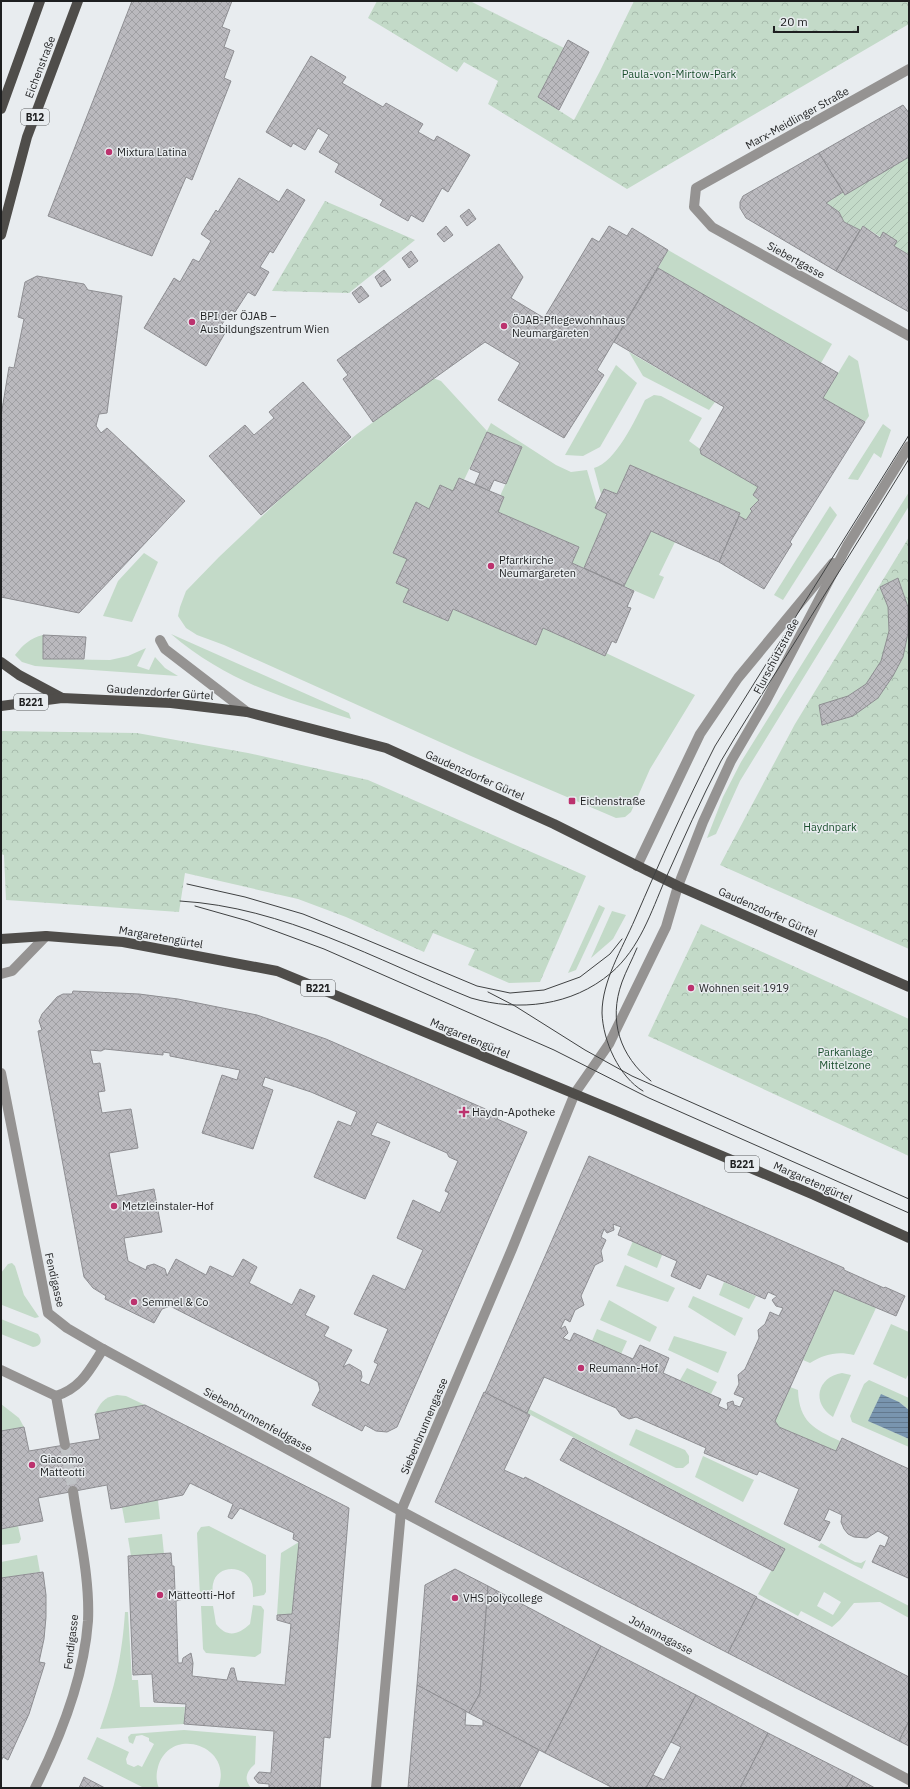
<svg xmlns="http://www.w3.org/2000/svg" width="910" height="1789" viewBox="0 0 910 1789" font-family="'IBM Plex Sans',sans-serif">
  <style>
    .grass { fill: #c3dac8; fill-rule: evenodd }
    .park { fill: url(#park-crowns) }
    .garden { fill: url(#garden-furrows) }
    .water { fill: url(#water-rules) }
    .building { fill: url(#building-cross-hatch); stroke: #8e8e92; fill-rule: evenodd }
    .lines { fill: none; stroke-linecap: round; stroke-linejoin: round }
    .minor-tunnel { stroke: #c0c3c6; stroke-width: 10; stroke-dasharray: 10 5; stroke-linecap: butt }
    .minor { stroke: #959392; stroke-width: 10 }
    .tertiary { stroke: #959392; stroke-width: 10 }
    .primary { stroke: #4f4d4a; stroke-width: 10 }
    .tram { stroke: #3f4142; stroke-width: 1 }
    .poi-dot { fill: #bc326e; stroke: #e8ecef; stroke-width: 1.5 }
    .labels { text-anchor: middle; stroke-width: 3; stroke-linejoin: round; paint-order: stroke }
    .shield { fill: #e8ecef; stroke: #5b5c5e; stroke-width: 1 }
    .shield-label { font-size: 10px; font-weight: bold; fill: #1e1f20 }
    .street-label { font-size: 11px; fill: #1e1f20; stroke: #e8ecef }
    .park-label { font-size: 11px; fill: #1c502f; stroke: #e8ecef }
    .poi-label { font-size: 11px; fill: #1e1f20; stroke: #e8ecef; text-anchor: start }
  </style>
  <defs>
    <pattern id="park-crowns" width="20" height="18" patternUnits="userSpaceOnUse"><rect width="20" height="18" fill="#c3dac8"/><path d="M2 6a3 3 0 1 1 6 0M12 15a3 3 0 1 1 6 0" fill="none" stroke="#a7bbac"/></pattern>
    <pattern id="garden-furrows" width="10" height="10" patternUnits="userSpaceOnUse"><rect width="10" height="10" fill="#c3dac8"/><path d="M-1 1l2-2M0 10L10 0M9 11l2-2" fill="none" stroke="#a7bbac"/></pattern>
    <pattern id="water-rules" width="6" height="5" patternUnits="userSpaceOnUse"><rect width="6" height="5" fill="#7995af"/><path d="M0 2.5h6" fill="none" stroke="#63798e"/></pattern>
    <pattern id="building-cross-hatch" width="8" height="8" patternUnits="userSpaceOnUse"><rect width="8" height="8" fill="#bab9be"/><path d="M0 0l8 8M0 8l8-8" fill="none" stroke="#9f9fa3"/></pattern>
  </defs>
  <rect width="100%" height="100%" fill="#e8ecef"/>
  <g class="grass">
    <path d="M668 250 832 344 821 363 658 268Z"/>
    <path d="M629 352 715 402 709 410 643 376Z"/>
    <path d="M849 355 858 361 869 416 865 422 823 398Z"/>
    <path d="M616 365 637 383 600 447 583 456 565 455Z"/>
    <path d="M433 378 441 381 487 431 491 423 556 465 571 472 587 470 597 504 595 508 607 514 584 568 572 563 579 547 498 512 504 497 500 496 522 447 487 432 464 480 459 478 404 602 448 621 453 609 536 645 543 628 604 655 606 653 695 695 650 769 631 812 625 817 616 818 471 756 224 645 197 635 186 628 178 616 180 607 186 591 219 557 296 484 357 434Z"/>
    <path d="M654 395 661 396 702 418 689 441 700 449 701 454 758 487 753 495 759 500 751 508 752 511 746 520 739 516 740 513 630 465 617 494 604 489 601 494 594 468C616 462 635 420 645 400Z"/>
    <path d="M883 424 891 430 881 458 874 453 858 480 848 479Z"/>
    <path d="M909 492V506L740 781 716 834 707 838 723 797 741 762Z"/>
    <path d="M830 506 837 515 783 600 774 595Z"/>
    <path d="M651 531 675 542 659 575 664 577 654 599 624 586Z"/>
    <path d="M144 553 158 562 132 622 103 616 118 581Z"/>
    <path d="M171 634 349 713 351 719C283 698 226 681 171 634Z"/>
    <path d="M43 635V659L110 660 128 656 146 648 137 666 149 670 155 657 165 668 178 676 35 666 22 662 15 655C23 645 30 638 43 635Z"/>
    <path d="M599 905 605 908 576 970 568 973Z"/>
    <path d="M612 911 626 915 613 939 591 958Z"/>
    <path d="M633 1241 662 1255 657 1268 627 1255Z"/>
    <path d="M12 1263 15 1266 24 1295 39 1317 35 1318 2 1305 1 1303V1273L8 1264Z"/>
    <path d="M625 1265 675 1288 668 1302 616 1286Z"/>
    <path d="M724 1282 756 1296 749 1309 719 1295Z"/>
    <path d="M834 1290 876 1308 854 1355C837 1351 825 1354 810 1363L803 1360Z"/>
    <path d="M693 1296 743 1318 735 1336 688 1307Z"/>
    <path d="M609 1300 657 1327 650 1342 600 1320Z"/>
    <path d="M1 1319 38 1334C43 1341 41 1346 33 1347L1 1334Z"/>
    <path d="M891 1324 909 1332V1373L906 1379 873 1364Z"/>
    <path d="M597 1329 627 1341 621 1354 592 1341Z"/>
    <path d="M674 1336 727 1352 718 1373 668 1350Z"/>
    <path d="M687 1368 717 1382 711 1394 680 1380Z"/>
    <path d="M842 1373 851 1375 833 1417C811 1403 817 1377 842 1373Z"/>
    <path d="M869 1380 909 1398V1410L899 1402 869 1421 909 1439V1447L852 1422 850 1416 864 1384Z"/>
    <path d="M790 1387 798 1390C799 1422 814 1429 840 1441L836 1451 779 1427 775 1421Z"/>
    <path d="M117 1395 126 1396 145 1405 95 1414C100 1403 104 1397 117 1395Z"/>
    <path d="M1 1404 19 1418 24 1427 1 1431Z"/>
    <path d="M529 1409 909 1606V1618L880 1602 854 1603 840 1620 832 1627 801 1611 798 1616 758 1594 784 1548 527 1413ZM824 1592 841 1602 833 1615 817 1606Z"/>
    <path d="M636 1429 685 1450 689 1456V1463L683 1468H676L629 1445Z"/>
    <path d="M703 1456 754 1480 743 1502 695 1477Z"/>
    <path d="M158 1500 160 1519 125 1523 122 1507Z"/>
    <path d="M18 1526 21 1539 19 1543 1 1545V1529Z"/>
    <path d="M209 1526 266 1555V1592L264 1595 253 1597C253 1593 253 1588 252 1584 247 1565 217 1563 213 1584 212 1588 213 1593 213 1597H200L197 1533 201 1527Z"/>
    <path d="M162 1534 164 1554 131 1556 128 1538Z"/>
    <path d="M299 1542 292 1614 277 1615 281 1553Z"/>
    <path d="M821 1543 855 1562 861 1563 866 1560 862 1569 818 1547Z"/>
    <path d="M37 1555 40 1572 1 1578V1562Z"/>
    <path d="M253 1605 261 1606 264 1610 261 1653 255 1657 206 1653 203 1649 201 1606H213L216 1624C227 1638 238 1635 250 1624Z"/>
    <path d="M125 1612H128L132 1680H138L140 1707H185L184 1724 100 1729C115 1687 122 1657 125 1612Z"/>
    <path d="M184 1730 256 1736 255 1764C247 1771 243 1779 251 1788H218C235 1746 170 1724 158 1767 156 1774 156 1782 159 1788H144L87 1759 97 1737 129 1752 126 1759 127 1764 134 1767 138 1765 142 1767 154 1744 149 1741V1738L142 1735 136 1736 133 1744 129 1742 128 1737 131 1734Z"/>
  </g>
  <g class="park">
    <path d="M377 1H470L564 48 538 97 574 120 600 71 634 1H909V24L627 189 488 104 498 81 464 62 457 72 368 18Z"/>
    <path d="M325 201 415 240 349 293 272 291Z"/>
    <path d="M909 537V949L720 865 795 724Z"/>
    <path d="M1 731 137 733 248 753 368 780 586 876 540 982 509 983 468 965 475 950 433 933 424 952 346 917 298 899 185 873 179 912 6 900 4 855 1 854Z"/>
    <path d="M701 924 909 1019V1156L648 1036Z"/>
  </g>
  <path class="garden" d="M909 157V255L863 226 860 230 844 222 839 212 826 203 843 192 845 195Z"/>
  <path class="water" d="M881 1394 899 1402 909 1410V1439L868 1421Z"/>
  <g class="building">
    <path d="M132 1H232L222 27 230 30 224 47 234 51 224 78 231 81 192 180 186 177 152 256 48 216Z"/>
    <path d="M568 40 589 52 559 110 538 97Z"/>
    <path d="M311 56 346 77 342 83 383 107 386 103 423 124 418 132 434 141 437 136 470 155 448 192 442 188 423 222 411 215 408 221 380 205 383 200 335 172 339 164 319 152 329 135 318 128 305 150 293 143 291 147 266 132Z"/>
    <path d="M903 105 909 113V157L845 195 819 153Z"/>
    <path d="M819 153 843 192 826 203 839 212 844 222 860 230 836 271 746 218 740 208V202L743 196Z"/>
    <path d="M239 178 279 202 287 189 305 200 273 253 270 251 260 267 269 272 255 296 248 292 235 312 231 310 219 329 225 333 206 366 144 328 174 278 180 282 193 259 199 262 211 241 201 234 216 210 218 212Z"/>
    <path d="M469 209 476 219 467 226 460 216Z"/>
    <path d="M446 226 453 235 444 242 437 234Z"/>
    <path d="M609 226 627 236 632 228 668 250 597 370 604 375 564 438 498 400 520 363 485 342 373 422 343 379 348 375 337 360 499 244 523 277 511 298 544 318 592 238 599 242Z"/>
    <path d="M863 226 880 238 883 232 897 241 894 246 909 255V312L836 271Z"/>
    <path d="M411 251 418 261 409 268 402 258Z"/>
    <path d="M658 268 838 373 823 398 865 422 790 542 792 544 764 589 719 562 739 516 746 520 752 511 750 509 759 500 753 495 758 487 701 454 700 449 724 407 614 342Z"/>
    <path d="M384 270 391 280 381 287 375 277Z"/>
    <path d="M37 276 84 284 88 290 122 296 107 413 99 414 96 426 101 433 107 428 185 501 79 613 1 597V416L9 367 14 368 24 319 18 317 25 282Z"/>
    <path d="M361 286 369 296 359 303 352 293Z"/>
    <path d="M303 382 351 437 261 515 209 456 245 425 254 435 274 418 269 412Z"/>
    <path d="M487 432 522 447 506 484 494 480 489 491 475 484 480 473 470 469Z"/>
    <path d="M630 465 740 513 719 562 651 531 624 586 584 568 607 514 595 508 604 489 617 494Z"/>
    <path d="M459 478 504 497 498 512 579 547 572 563 634 591 627 607 631 608 616 643 612 641 605 656 543 628 536 645 453 609 448 621 403 602 409 589 396 583 407 559 393 553 416 502 429 509 440 485 453 491Z"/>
    <path d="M898 578 908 607V633L903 657 893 676 878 698 853 716 822 725 819 705 848 696 866 684 881 661 889 631 888 607 880 587Z"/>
    <path d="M43 635 86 637 84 659H43Z"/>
    <path d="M73 991 139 994 178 999 257 1015 326 1039 499 1115 497 1119 527 1132 397 1427 387 1432 376 1431 365 1425 362 1431 312 1405 320 1390 318 1382 313 1379 170 1306 162 1309 154 1323 105 1299 106 1296 93 1288 84 1277 38 1031 42 1030 39 1021 42 1014 57 997 63 994H72ZM105 1049 163 1055V1052L170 1053V1056L240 1070 237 1080 222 1075 202 1133 253 1149 273 1090 262 1086 265 1077 311 1092 357 1112 351 1126 338 1121 314 1177 365 1199 390 1142 371 1135 377 1122 447 1153 449 1157 458 1161 445 1191 449 1193 440 1213 413 1200 397 1238 423 1250 405 1290 373 1275 354 1314 388 1329 374 1362 378 1364 369 1385 360 1381 362 1377 361 1371 349 1364 343 1367 352 1350 324 1336 329 1327 305 1315 315 1296 300 1289 292 1305 249 1283 257 1267 243 1259 233 1277 210 1266 206 1275 176 1259 167 1276 165 1269 154 1264 147 1266 146 1270 128 1261 124 1238 162 1232 154 1189 117 1196 109 1153 138 1148 131 1109 102 1113 98 1092 105 1091 100 1063 93 1064 90 1050 101 1051Z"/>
    <path d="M589 1156 844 1268V1270L884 1288 885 1287 905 1296 896 1316 834 1290 775 1421 779 1427 836 1451 842 1438 909 1469V1575L908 1578 872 1562 880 1545 885 1547 889 1537 878 1531 867 1538 854 1537 848 1534 844 1529 841 1522 842 1515 829 1509 824 1520 830 1522 820 1541 784 1524 799 1489 759 1471 757 1475 704 1453 706 1448 636 1417 629 1419 621 1415 616 1408 544 1377 527 1413 485 1393ZM613 1224 621 1227 618 1235 677 1261 671 1276 700 1289 707 1274 765 1299 768 1292 777 1296 772 1300 776 1306 783 1308 779 1316 770 1312 765 1324 758 1330 759 1338 745 1369 738 1375 739 1384 734 1394 744 1398 740 1407 734 1405 733 1401 727 1403 728 1407 727 1410 718 1406 721 1399 663 1373 669 1358 640 1345 633 1359 574 1333 570 1341 563 1338 568 1333 565 1326 561 1329V1327L565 1319 570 1322 575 1310 584 1305 581 1296 595 1265 603 1261 601 1251 606 1240 601 1237 604 1229 607 1233 614 1230Z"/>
    <path d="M484 1392 530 1415 504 1470 524 1479 525 1477 757 1597 728 1653 435 1502Z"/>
    <path d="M145 1405 349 1508 330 1738 324 1737 320 1788H269V1784L258 1783 254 1778 259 1772 271 1773 274 1731 184 1724 186 1704 154 1702 152 1674 133 1675 128 1556 171 1553 172 1566H174L175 1591 191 1593V1597L176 1601 178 1663H182L183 1658 191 1653 193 1663 192 1676 227 1680 231 1668H234L237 1681 285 1685 291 1624 277 1620V1615L292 1614 299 1542 293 1539 294 1533 240 1508 232 1519 228 1517 233 1504 190 1483 183 1495 118 1508 111 1509 107 1485 38 1498 43 1521 1 1529V1431L24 1427 29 1451 100 1439 95 1414Z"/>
    <path d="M573 1438 785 1549 773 1571 560 1460Z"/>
    <path d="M455 1569 488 1586 480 1693 469 1713 417 1685 425 1585Z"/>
    <path d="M43 1572 46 1595V1617L44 1639 39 1662 45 1663 29 1714 8 1760 3 1757 1 1761V1661L3 1656H1V1578Z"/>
    <path d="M488 1586 601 1646 545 1753 469 1713 480 1693Z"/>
    <path d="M756 1598 909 1677V1721L899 1741 728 1653Z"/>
    <path d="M601 1646 696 1695 646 1788H613L545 1753Z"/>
    <path d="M417 1685 466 1711 465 1725 483 1726V1720L539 1750 519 1788H408Z"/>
    <path d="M696 1695 768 1733 740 1788H646L653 1775 664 1780 681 1747 671 1742Z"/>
    <path d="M909 1721V1746L899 1741Z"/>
    <path d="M768 1733 853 1776 846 1788H740Z"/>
    <path d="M853 1776 875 1788H846Z"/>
    <path d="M84 1777 105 1788H79Z"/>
  </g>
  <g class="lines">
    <path class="minor-tunnel" d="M65 1445 73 1491"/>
    <g class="minor">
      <path d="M909 69 696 188 694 207 712 227 909 336"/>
      <path d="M160 640 165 649 247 712"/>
      <path d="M1 974 12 971 46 936"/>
      <path d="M1 1073 48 1313 67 1328 103 1349 401 1511 909 1780"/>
      <path d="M1 1370 56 1396"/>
      <path d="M56 1396C81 1388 89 1371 103 1349"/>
      <path d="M56 1396 65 1445"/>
      <path d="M35 1788C60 1738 84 1677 88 1621 90 1578 79 1534 73 1491"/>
      <path d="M376 1788 401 1511 512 1249 575 1093"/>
    </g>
    <g class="tertiary">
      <path d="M637 866 700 734 738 678 833 563"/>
      <path d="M575 1093 609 1044 666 927 678 886 703 822 731 761 766 701 847 546 909 446"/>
    </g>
    <g class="primary">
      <path d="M1 109 40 1"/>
      <path d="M1 235 27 137 78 1"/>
      <path d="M1 662 19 675 62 698"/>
      <path d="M1 706 62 698 171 703 247 712 386 748 554 824 678 886 909 987"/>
      <path d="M1 939 46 936 123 942 277 971 616 1111 814 1195 909 1238"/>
    </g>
    <g class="tram">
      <path d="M187 884 245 897 303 914 355 935 477 986 510 993 544 990 580 977 610 954 622 939"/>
      <path d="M180 901C284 907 376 960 471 998 519 1012 572 1006 611 973 640 948 651 912 665 880 683 840 701 799 721 761 739 730 759 699 778 669 822 599 866 529 909 459"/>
      <path d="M195 906 248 921 324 949 554 1050 649 1098 909 1213"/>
      <path d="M637 948C632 960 626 971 622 982 608 1021 620 1056 651 1081"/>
      <path d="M488 992 515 1006 585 1050 632 1076 909 1199"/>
      <path d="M643 1091C619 1077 603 1041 602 1013 602 981 622 949 635 919 660 861 686 803 715 746L909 435"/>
    </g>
  </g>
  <g class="poi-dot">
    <circle cx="109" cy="152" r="4"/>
    <circle cx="192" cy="322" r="4"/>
    <circle cx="504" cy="326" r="4"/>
    <circle cx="491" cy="566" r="4"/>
    <rect x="568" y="797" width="8" height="8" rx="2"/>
    <circle cx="691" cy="988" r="4"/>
    <path d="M462 1106h4v4h4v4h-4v4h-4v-4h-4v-4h4z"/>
    <circle cx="114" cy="1206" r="4"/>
    <circle cx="134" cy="1302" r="4"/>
    <circle cx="581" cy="1368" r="4"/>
    <circle cx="32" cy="1465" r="4"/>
    <circle cx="160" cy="1595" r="4"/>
    <circle cx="455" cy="1598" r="4"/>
  </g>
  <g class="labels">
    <g class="shield">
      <rect x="21" y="109" width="28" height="16" rx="3"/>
      <rect x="14" y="694" width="34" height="16" rx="3"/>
      <rect x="301" y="980" width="34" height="16" rx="3"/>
      <rect x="725" y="1156" width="34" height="16" rx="3"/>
    </g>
    <g class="shield-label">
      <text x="35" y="121">B12</text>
      <text x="31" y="706">B221</text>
      <text x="318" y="992">B221</text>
      <text x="742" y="1168">B221</text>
    </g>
    <g class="street-label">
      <text transform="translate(40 67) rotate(-69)" y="4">Eichenstraße</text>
      <text transform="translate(797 118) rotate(-29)" y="4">Marx-Meidlinger Straße</text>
      <text transform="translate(796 260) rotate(29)" y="4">Siebertgasse</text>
      <text transform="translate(776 656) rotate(-62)" y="4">Flurschützstraße</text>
      <text transform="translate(160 692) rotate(4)" y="4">Gaudenzdorfer Gürtel</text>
      <text transform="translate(475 775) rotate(24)" y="4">Gaudenzdorfer Gürtel</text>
      <text transform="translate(768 912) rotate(24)" y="4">Gaudenzdorfer Gürtel</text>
      <text transform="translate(161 937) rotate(10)" y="4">Margaretengürtel</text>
      <text transform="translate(470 1038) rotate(23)" y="4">Margaretengürtel</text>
      <text transform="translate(813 1182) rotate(24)" y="4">Margaretengürtel</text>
      <text transform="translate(55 1280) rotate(77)" y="4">Fendigasse</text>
      <text transform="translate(258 1420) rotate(29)" y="4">Siebenbrunnenfeldgasse</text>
      <text transform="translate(424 1426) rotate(-67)" y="4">Siebenbrunnengasse</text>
      <text transform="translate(661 1635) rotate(28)" y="4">Johannagasse</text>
      <text transform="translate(71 1642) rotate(-83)" y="4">Fendigasse</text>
    </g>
    <g class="park-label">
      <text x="679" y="78">Paula-von-Mirtow-Park</text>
      <text x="830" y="831">Haydnpark</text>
      <text x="845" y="1056">Parkanlage<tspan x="845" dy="13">Mittelzone</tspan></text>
    </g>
    <g class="poi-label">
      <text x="117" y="156">Mixtura Latina</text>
      <text x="200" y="320">BPI der ÖJAB –<tspan x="200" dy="13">Ausbildungszentrum Wien</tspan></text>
      <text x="512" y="324">ÖJAB-Pflegewohnhaus<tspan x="512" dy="13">Neumargareten</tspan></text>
      <text x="499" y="564">Pfarrkirche<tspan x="499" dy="13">Neumargareten</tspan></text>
      <text x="580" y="805">Eichenstraße</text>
      <text x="699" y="992">Wohnen seit 1919</text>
      <text x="472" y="1116">Haydn-Apotheke</text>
      <text x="122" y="1210">Metzleinstaler-Hof</text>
      <text x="142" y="1306">Semmel &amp; Co</text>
      <text x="589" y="1372">Reumann-Hof</text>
      <text x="40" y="1463">Giacomo<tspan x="40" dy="13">Matteotti</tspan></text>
      <text x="168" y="1599">Matteotti-Hof</text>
      <text x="463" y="1602">VHS polycollege</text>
    </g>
  </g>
  <rect width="910" height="1789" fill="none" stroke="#1e1f20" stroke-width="4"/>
  <path d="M774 26v6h84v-6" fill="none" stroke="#1e1f20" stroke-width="2"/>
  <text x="780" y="26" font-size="12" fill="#1e1f20" stroke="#e8ecef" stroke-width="3" paint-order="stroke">20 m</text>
</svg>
